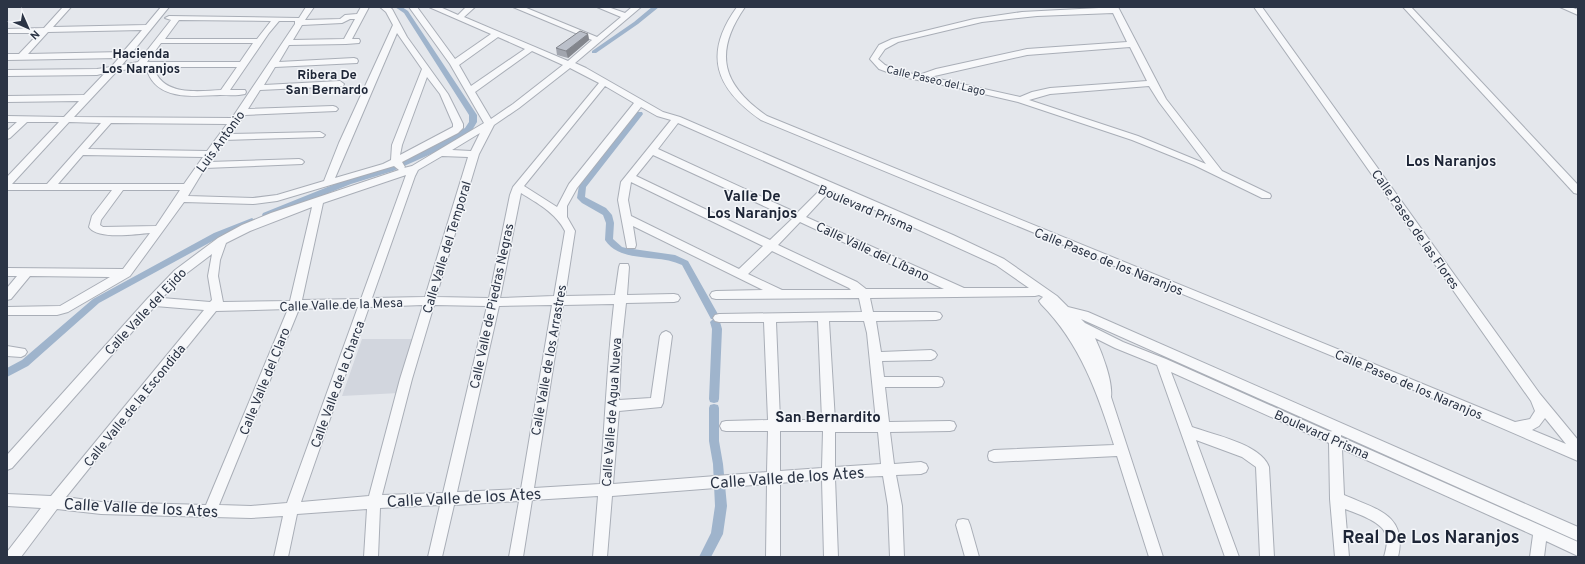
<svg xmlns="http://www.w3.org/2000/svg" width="1585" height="564" viewBox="0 0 1585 564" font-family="Overpass,sans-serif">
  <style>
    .built { fill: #d2d6de }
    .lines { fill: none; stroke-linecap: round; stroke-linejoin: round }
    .canal { fill: #9fb4cc; fill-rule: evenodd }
    .minor-casing { stroke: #a9aeb7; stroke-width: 2 }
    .minor { fill: #f7f8fa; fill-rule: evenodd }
    .wall { fill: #a1a5ae }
    .shaded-wall { fill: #83868d }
    .building { fill: #bbc0ca; stroke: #83868d }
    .labels { text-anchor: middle; stroke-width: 3; stroke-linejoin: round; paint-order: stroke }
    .far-street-label { font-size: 11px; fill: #2b3445; stroke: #f4f6f9 }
    .far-quarter-label { font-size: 13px; font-weight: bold; fill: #1d2536; stroke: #f4f6f9 }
    .street-label { font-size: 13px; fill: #2b3445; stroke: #f4f6f9 }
    .quarter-label { font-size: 15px; font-weight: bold; fill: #1d2536; stroke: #f4f6f9 }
    .near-street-label { font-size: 16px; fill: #2b3445; stroke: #f4f6f9 }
    .near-quarter-label { font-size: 18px; font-weight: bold; fill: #1d2536; stroke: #f4f6f9 }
  </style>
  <rect width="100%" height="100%" fill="#e4e7ec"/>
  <path class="built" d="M362 339H413L399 393 342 396Z"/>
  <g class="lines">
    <g class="canal">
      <path d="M395 7H402L408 11 477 115V122L471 132 440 150 393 171 351 184 269 217H263L262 215 263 213 345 180 387 167 434 146 465 128 469 122V115L404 13Z"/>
      <path d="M652 7H659L638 24 596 53H592V51L634 22Z"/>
      <path d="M636 112H642L643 114 586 187 585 197 606 208 612 215 614 223 613 239 622 247 626 248 675 255 688 261 719 316 716 319 720 322 722 329 719 399 718 402 714 403 710 402 709 399 712 329 710 322 713 319H711L682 265C658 253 621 264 605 240L606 223 603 215 582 203 577 198 579 185Z"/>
      <path d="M252 218 256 221 255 223 220 237 99 303 28 366 7 377V368L22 360 93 299 214 233Z"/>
      <path d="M714 404 718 405 719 408V441L723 464 727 506 723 534 711 557H699L711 533 715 506 713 464 709 441V408L710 405Z"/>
    </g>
    <g class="minor-casing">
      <g id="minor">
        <path d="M63 7H71L53 27 146 25 161 7H169L122 65 138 62 171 20 165 18 169 16 299 18 306 7H314L305 20 340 19 345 15 357 14 361 7H369L352 39H359L360 41 359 43 346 44 289 45 279 62 354 58 357 59 358 61 357 63 275 67 264 85 340 81 344 84 343 86 260 90 248 109 333 106 336 107 338 109 336 111 245 115 229 134 320 132 325 135 323 137 224 140 209 162 299 159 302 160 304 162 302 164 205 168 188 196 253 198 277 195 324 181 339 143 393 25 386 12 380 7H389L392 9 407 37 448 94 463 124V128L458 133 402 162 405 167 404 168 412 166 484 123 450 64 409 7H417L455 59 491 34 429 7H440L458 15 466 7H475L464 17 568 61 592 40 513 7H524L597 37 621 17 597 7H608L625 13 632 7H641L575 63 586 68 663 112 680 117 953 235 1004 259 1057 296 1068 307 1088 312 1578 527V541L1341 435V437L1578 542V556L1546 541 1544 557H1530L1533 535 1342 449 1344 495C1375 509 1408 514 1398 557H1384C1386 550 1388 542 1386 535 1383 522 1356 513 1345 509L1349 557H1335L1330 499 1329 443 1171 372 1192 427C1214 435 1261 444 1269 467L1274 557H1260L1256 467 1242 457 1196 440 1239 557H1225L1157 365 1115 348 1095 338C1102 353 1113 381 1111 397L1163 557H1149L1117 456 994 462 989 460 988 456 989 452 994 450 1114 445C1098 394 1080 343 1041 304L1039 301 1043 297 1039 295 1035 296 870 298 873 312H936L940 313 942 316 940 319 936 320 876 321 881 352 931 350 935 352 937 355 935 358 931 360 882 361 884 377H938L942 378 944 382 942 386 938 387H885L889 422 950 421 954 422 956 426 954 430 950 431 890 432 894 464 921 462 926 464 928 468 926 472 921 474 896 475 902 506 904 557H890L888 506 883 476 835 478 838 557H824L822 479 780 483V557H766L767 484 612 496 607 557H593L598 496 532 500 523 557H509L519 501 454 505 442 557H428L440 505 380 508 378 557H364L367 509 297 514 288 557H274L283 516 251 518 101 514 57 509 21 557H7V552L41 508 7 506V494L51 496 204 310 155 306 12 468 7 470V455L148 298 175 270 218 238 242 225 271 213 399 170 394 166 277 201 253 204 184 202 130 276 68 312 57 315H7V307L60 306 110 277 30 276 11 299 7 300V288L17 276H7V268L123 269 150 233C136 234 97 240 89 227L92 216 112 190H7V177L59 122H27L10 138 7 139V131L17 122H7V116L64 117 79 101 7 102V96L84 95 105 73 97 75 7 76V70L97 69 111 67 119 58 7 60V54H19L39 33H7V29L44 28ZM350 19H355L344 39 293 40 302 25 342 23ZM179 20 271 21 257 39H165ZM279 21H295V24L232 118 74 117 117 71 141 67H152L148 73C159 101 196 96 220 95 228 95 237 96 245 94L246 92 245 90H230L269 33ZM142 30 123 52 28 54 48 32ZM397 33 422 69 392 145 391 160 383 164 335 178ZM498 37 525 49 471 86 459 65ZM161 43H253L240 62H147ZM532 51 563 65 513 104 491 119 475 92ZM161 67H237L221 90C201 91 167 96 156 73ZM570 68 599 83 513 187 510 195 489 298 436 297 479 154 494 125 519 108ZM427 77 440 94 453 124V127L400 155 402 145ZM605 86 634 103 569 184 557 207 524 186ZM641 107 657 116 671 120 621 182 618 200 627 248H635L636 245 633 226 763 290 716 291 712 292 710 295 712 298 716 299 859 298 862 312 719 314 715 315 713 318 715 321 719 322H764L768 420 726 421 722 422 720 426 722 430 726 431H768L767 472 613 484 619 411 661 407 663 403 672 336 670 333 666 331 662 333 660 336 651 398 619 400 622 340 626 303 674 302 678 301 680 298 678 295 674 294 627 295 629 267 628 264H620L619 267 615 295 565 296 575 231 567 217V206L577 188ZM69 122 101 123 47 184H12ZM111 123 227 124 207 151 88 149ZM678 123 823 187 797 213 658 149ZM480 133 471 151 452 150ZM83 155 203 157 184 184H58ZM653 155 792 219 770 240 636 176ZM442 156 468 157 425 297 372 298 415 176 418 170ZM406 175 361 299 302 300 323 203ZM631 182 763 246 739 269 631 216 628 200ZM123 190H180L156 226 103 227 100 225 101 220ZM831 190 996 265 1029 288H964L806 217ZM521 193C537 203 556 213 565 231L554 296 500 298ZM312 207 290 301 223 302 218 276 220 260 226 243 250 231ZM800 222 944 289H866L857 282 778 245ZM772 251 849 288 851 290H782L748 274ZM212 254 208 276 212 300 210 302 162 298 183 276ZM614 304C607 364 605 424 600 484L534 488 563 305ZM423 305 400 379 369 496 301 502 369 307ZM434 305 487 306 443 493 382 495 412 379ZM552 305 521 489 457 492 499 306ZM358 307 287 503 251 506 219 505 299 309ZM288 309 206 505 101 502 66 497 216 311ZM1080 318 1081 319 1332 431 1330 432 1166 359 1123 342 1085 323ZM818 321 822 420H780L776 322ZM829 321H864L867 333 876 421H835ZM780 431H823L822 468 780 471ZM835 432H878L881 464 835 467Z"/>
        <path d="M737 7H745C713 53 722 85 767 116L1401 375 1515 422 1530 419 1535 411 1531 401 1254 7H1262L1540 394 1578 440V461L1393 381 761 120C715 88 703 54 737 7ZM1545 418 1566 444 1532 430 1539 426Z"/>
        <path d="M1118 7 1166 99 1222 171 1270 194 1271 196 1270 198H1262L1194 165 1132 140 1018 102 958 88 898 76 879 69 870 59 879 45 892 39 974 19 1022 12ZM1113 13 1127 42 1027 49 936 69 919 75 903 72 885 65 878 59 885 49 898 42 982 22 1037 16ZM1130 47 1147 81 1050 88 1032 92 1020 97 930 77 1027 55ZM1149 86 1159 102 1206 164 1138 136 1029 100 1050 94Z"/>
        <path d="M1403 7H1411L1578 185V194L1574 193Z"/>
        <path d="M1560 7H1571L1578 10V15Z"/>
        <path d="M7 346 25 349 27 352 25 355 21 357 7 356Z"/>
        <path d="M963 519 968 520 970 525 979 557H965L956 525 958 520Z"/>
      </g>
    </g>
    <use href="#minor" class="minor"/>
  </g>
  <path class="wall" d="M588 34 589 40 568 58 557 55 556 48Z"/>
  <path class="shaded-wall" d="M588 34 589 40 568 58 566 51Z"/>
  <path class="building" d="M580 31 588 34 566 51 556 48Z"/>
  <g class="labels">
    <g class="far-street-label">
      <text transform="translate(936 80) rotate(13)" y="4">Calle Paseo del Lago</text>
    </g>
    <g class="far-quarter-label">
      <text x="141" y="58">Hacienda<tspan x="141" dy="15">Los Naranjos</tspan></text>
      <text x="327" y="79">Ribera De<tspan x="327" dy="15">San Bernardo</tspan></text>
    </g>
    <g class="street-label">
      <text transform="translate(220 141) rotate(-54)" y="5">Luis Antonio</text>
      <text transform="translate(866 208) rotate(23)" y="5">Boulevard Prisma</text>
      <text transform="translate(1416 229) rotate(55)" y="5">Calle Paseo de las Flores</text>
      <text transform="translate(446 247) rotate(-73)" y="5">Calle Valle del Temporal</text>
      <text transform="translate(873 251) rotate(25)" y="5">Calle Valle del Líbano</text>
      <text transform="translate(1109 261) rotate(22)" y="5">Calle Paseo de los Naranjos</text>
      <text transform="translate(341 304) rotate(-2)" y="5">Calle Valle de la Mesa</text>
      <text transform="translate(491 306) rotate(-78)" y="5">Calle Valle de Piedras Negras</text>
      <text transform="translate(145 311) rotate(-47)" y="5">Calle Valle del Ejido</text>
      <text transform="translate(548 360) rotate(-80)" y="5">Calle Valle de los Arrastres</text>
      <text transform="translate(264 381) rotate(-68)" y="5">Calle Valle del Claro</text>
      <text transform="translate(337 384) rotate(-70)" y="5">Calle Valle de la Charca</text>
      <text transform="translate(1409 384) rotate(23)" y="5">Calle Paseo de los Naranjos</text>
      <text transform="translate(134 405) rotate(-51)" y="5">Calle Valle de la Escondida</text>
      <text transform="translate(611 412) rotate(-86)" y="5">Calle Valle de Agua Nueva</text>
      <text transform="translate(1322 434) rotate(24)" y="5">Boulevard Prisma</text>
    </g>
    <g class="quarter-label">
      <text x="1451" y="166">Los Naranjos</text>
      <text x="752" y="201">Valle De<tspan x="752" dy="17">Los Naranjos</tspan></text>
      <text x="828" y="422">San Bernardito</text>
    </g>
    <g class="near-street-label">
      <text transform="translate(787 477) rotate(-4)" y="6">Calle Valle de los Ates</text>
      <text transform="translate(464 497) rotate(-3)" y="6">Calle Valle de los Ates</text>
      <text transform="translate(141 507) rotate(3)" y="6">Calle Valle de los Ates</text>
    </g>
    <g class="near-quarter-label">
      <text x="1431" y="543">Real De Los Naranjos</text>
    </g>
  </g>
  <rect width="1585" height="564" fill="none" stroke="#2b3445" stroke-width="16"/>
  <g transform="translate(28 28) rotate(135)" stroke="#f4f6f9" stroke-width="3" paint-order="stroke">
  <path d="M0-3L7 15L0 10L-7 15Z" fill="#2b3445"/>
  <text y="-6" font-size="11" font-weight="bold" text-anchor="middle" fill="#2b3445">N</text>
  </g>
</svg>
